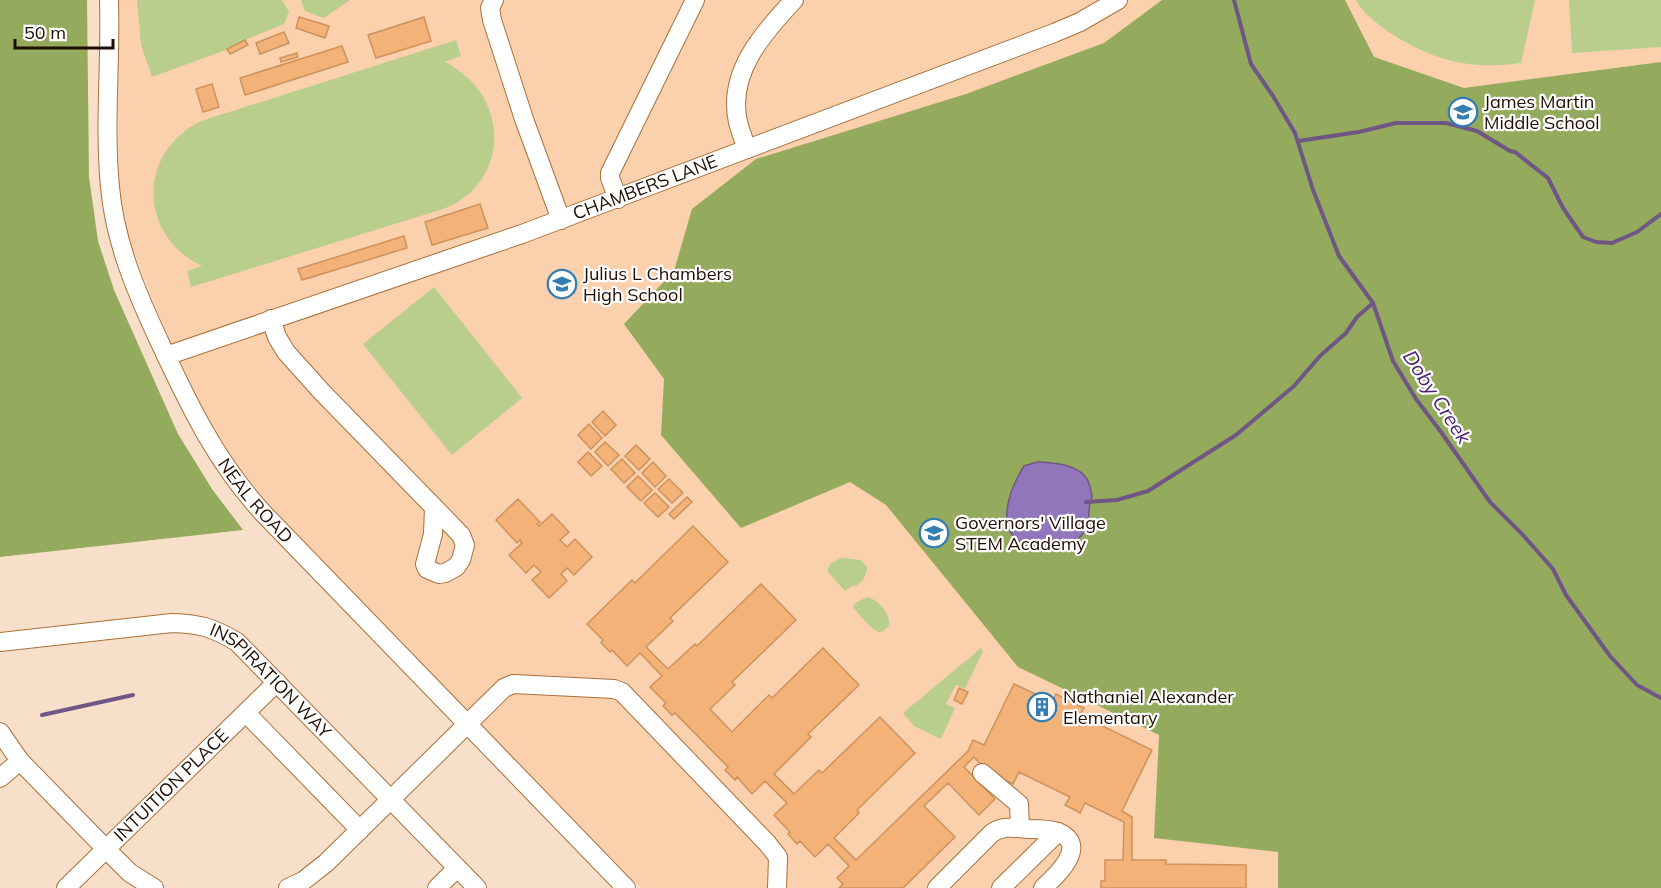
<svg xmlns="http://www.w3.org/2000/svg" width="1661" height="888" viewBox="0 0 1661 888" font-family="Mulish,sans-serif">
  <style>
    .built { fill: #fad0ad }
    .green { fill: #b9cd8d }
    .forest { fill: #94aa5c }
    .water { fill: #9276bc; stroke: #705684; stroke-width: 1.5 }
    .lines { fill: none; stroke-linecap: round; stroke-linejoin: round }
    .stream { stroke: #705684; stroke-width: 4 }
    .building { fill: #f3b278; stroke: #cd925c; stroke-width: 1.5 }
    .minor-casing { stroke: #a9703b; stroke-width: 20 }
    .minor { stroke: #fff; stroke-width: 18 }
    .labels { text-anchor: middle; stroke-width: 4.5; stroke-linejoin: round; paint-order: stroke }
    .poi-label { font-size: 18px; fill: #210c00; stroke: #fff; text-anchor: start }
    .street-label { font-size: 18px; fill: #210c00; stroke: #fff }
    .water-label { font-size: 20px; font-style: italic; fill: #481f73; stroke: #fff }
  </style>
  <rect width="100%" height="100%" fill="#f8dfc9"/>
  <path class="built" d="M118 0H1661V888H641L489 734 277 513 243 473 218 436 194 391 158 313 129 239 119 193Z"/>
  <g class="green">
    <path d="M137 0H282L289 12 284 24 245 40 228 49 152 77 141 45Z"/>
    <path d="M301 0H350L324 18 305 11Z"/>
    <path d="M1356 0H1535L1521 63C1470 70 1433 61 1389 32 1378 24 1362 13 1356 0Z"/>
    <path d="M1569 0H1661V47L1572 53Z"/>
    <path d="M456 40 461 56 445 62C510 94 512 182 443 209L191 287 187 271 202 266C138 235 137 153 201 121Z"/>
    <path d="M434 287 522 398 452 455 363 344Z"/>
    <path d="M841 558 861 560 867 567C867 576 862 582 855 587L854 585 845 591 827 571 830 564Z"/>
    <path d="M867 597C878 599 891 614 889 625 887 627 884 632 880 632 873 632 858 613 853 607L855 603Z"/>
    <path d="M981 648 983 651 965 689 956 685 946 704 955 708 941 739 914 726 903 713Z"/>
  </g>
  <g class="forest">
    <path d="M0 0H87L89 177 98 241 114 290 178 434 212 489 243 530 0 557Z"/>
    <path d="M1162 0H1345L1374 57 1464 88 1661 62V888H1278V852L1154 838 1159 735 1018 667 886 505 850 482 741 528 661 435 664 379 624 324 674 271 692 209 756 159 966 94 1104 43Z"/>
  </g>
  <path class="water" d="M1038 462C1054 463 1078 464 1087 479 1090 484 1091 491 1092 497 1085 510 1094 524 1081 536 1073 544 1057 546 1046 547 991 548 1004 499 1024 466Z"/>
  <g class="lines">
    <g class="stream">
      <path d="M1234 0 1251 64 1273 96 1295 133 1313 190 1339 256 1373 303 1393 361 1416 399 1441 432 1490 502 1522 534 1553 569 1566 595 1610 656 1637 685 1661 698"/>
      <path d="M1298 141 1359 132 1396 123H1446L1477 131 1510 151 1515 152 1548 178 1563 208 1583 237 1596 242 1612 243 1637 232 1661 214"/>
      <path d="M1086 502 1117 500 1148 491 1236 435 1294 386 1320 356 1346 333 1357 317 1373 303"/>
      <path d="M42 715 133 695"/>
    </g>
  </g>
  <g class="building">
    <path d="M299 17 329 26 325 38 296 28Z"/>
    <path d="M424 17 431 41 376 58 368 35Z"/>
    <path d="M284 32 289 43 260 54 256 43Z"/>
    <path d="M245 40 248 45 230 54 227 49Z"/>
    <path d="M342 46 348 62 245 95 240 78Z"/>
    <path d="M297 53 298 57 281 62 280 58Z"/>
    <path d="M212 84 219 107 203 112 196 89Z"/>
    <path d="M480 204 488 228 432 245 425 222Z"/>
    <path d="M404 236 407 248 302 280 298 269Z"/>
    <path d="M603 411 616 425 605 436 592 422Z"/>
    <path d="M589 424 602 438 591 449 578 435Z"/>
    <path d="M605 442 619 455 608 466 595 452Z"/>
    <path d="M636 445 650 459 639 470 625 456Z"/>
    <path d="M588 452 602 466 591 476 578 462Z"/>
    <path d="M622 459 635 473 624 483 611 469Z"/>
    <path d="M653 462 666 476 655 487 642 473Z"/>
    <path d="M638 476 652 490 641 501 627 487Z"/>
    <path d="M669 479 683 493 672 503 658 489Z"/>
    <path d="M655 493 669 507 658 517 644 503Z"/>
    <path d="M687 497 692 502 674 519 669 514Z"/>
    <path d="M518 499 540 522 537 524 539 526 552 514 569 532 560 540 567 547 575 539 592 557 574 575 567 568 561 574 567 581 549 598 532 580 541 572 534 565 526 573 509 555 522 543 520 540 517 543 496 520Z"/>
    <path d="M693 526 728 562 670 618 673 621 646 647 668 669 695 644 697 646 761 584 796 620 732 682 735 685 710 709 732 732 769 695 772 698 823 648 859 685 808 734 811 737 774 774 794 794 819 770 822 773 880 717 915 753 857 810 859 813 834 838 856 860 968 751 973 740 984 745 1014 684 1052 702 1056 694 1084 708 1080 715 1152 750 1122 811 1132 817V860H1166V864L1246 865V888H1101V881H1105V860H1123L1124 822 1085 803 1080 813 1073 809 1065 805 1070 797 1019 772 1013 784 988 772 974 757 964 767 995 799 979 815 948 783 924 806 955 837 903 888H839L843 884 837 878 849 866 828 844 815 857 800 841 797 844 788 834 790 832 774 815 787 803 765 781 752 794 737 777 735 780 725 770 728 767 675 713 672 715 663 706 666 703 650 687 662 676 640 653 627 666 612 650 610 652 601 643 603 640 587 624 632 580 635 583Z"/>
    <path d="M959 688 968 692 962 704 954 700Z"/>
  </g>
  <g class="lines">
    <g class="minor-casing">
      <g id="minor">
        <path id="s1" d="M109 0C111 62 104 125 110 187 115 244 138 296 162 347 191 409 217 463 264 514L626 888"/>
        <path d="M494 0 490 8 492 20 524 119 561 220"/>
        <path d="M747 149C744 140 740 131 738 122 727 73 763 33 794 0"/>
        <path d="M618 199 610 178V173L695 0"/>
        <path d="M271 319 277 337 286 352 321 391 461 535 465 545 461 560 456 567 445 573 439 574 427 569 425 564 433 534 434 507"/>
        <path id="s2" d="M166 356 522 234 1054 33 1080 22 1118 0"/>
        <path id="s3" d="M0 642 172 623C200 624 212 627 237 642L477 888"/>
        <path d="M246 713 360 830"/>
        <path d="M0 732 20 761 106 849 130 873 154 888"/>
        <path d="M982 773 1019 804 1020 828"/>
        <path d="M0 778 20 761"/>
        <path id="s4" d="M66 888 277 682"/>
        <path d="M288 888 303 881 326 863 504 688 513 684 614 689 622 692 767 843 778 857 777 888"/>
        <path d="M437 888 457 868"/>
        <path d="M937 888 992 833C1003 825 1016 828 1029 829 1038 829 1049 829 1058 832 1090 845 1056 876 1043 888"/>
        <path d="M1001 888 1058 832"/>
      </g>
    </g>
    <use href="#minor" class="minor"/>
  </g>
  <defs>
    <g id="school-ring" transform="scale(1.5)"><circle r="9.5" fill="#fff" stroke="#327db1" stroke-width="1.5"/><path d="M0-5L7-2L0 1L-7-2ZM-4 1L0 2.5L4 1V4Q0 6-4 4Z" fill="#327db1"/></g>
    <g id="building-ring" transform="scale(1.5)"><circle r="9.5" fill="#fff" stroke="#327db1" stroke-width="1.5"/><path d="M-4-6H4V6H1V3H-1V6H-4ZM-2.5-4.3h1.7v1.8h-1.7ZM.8-4.3h1.7v1.8H.8ZM-2.5-1h1.7V.8h-1.7ZM.8-1h1.7V.8H.8Z" fill="#327db1"/></g>
  </defs>
  <g fill-rule="evenodd">
    <use href="#school-ring" x="1463" y="112"/>
    <use href="#school-ring" x="562" y="284"/>
    <use href="#school-ring" x="934" y="533"/>
    <use href="#building-ring" x="1042" y="707"/>
  </g>
  <g class="labels">
    <g class="poi-label">
      <text x="1484" y="108">James Martin<tspan x="1484" dy="21">Middle School</tspan></text>
      <text x="583" y="280">Julius L Chambers<tspan x="583" dy="21">High School</tspan></text>
      <text x="955" y="529">Governors' Village<tspan x="955" dy="21">STEM Academy</tspan></text>
      <text x="1063" y="703">Nathaniel Alexander<tspan x="1063" dy="21">Elementary</tspan></text>
    </g>
    <g class="street-label">
      <text dy="6" stroke="none"><textPath href="#s2" startOffset="508">CHAMBERS LANE</textPath></text>
      <text dy="6" stroke="none"><textPath href="#s1" startOffset="537">NEAL ROAD</textPath></text>
      <text dy="6" stroke="none"><textPath href="#s3" startOffset="292">INSPIRATION WAY</textPath></text>
      <text dy="6" stroke="none"><textPath href="#s4" startOffset="147">INTUITION PLACE</textPath></text>
    </g>
    <g class="water-label">
      <text transform="translate(1437 397) rotate(57)" y="7">Doby Creek</text>
    </g>
  </g>
  <path d="M15 39v9h98v-9" fill="none" stroke="#210c00" stroke-width="3"/>
  <text x="24" y="39" font-size="18" fill="#210c00" stroke="#ffffff" stroke-width="4.5" paint-order="stroke">50 m</text>
</svg>
